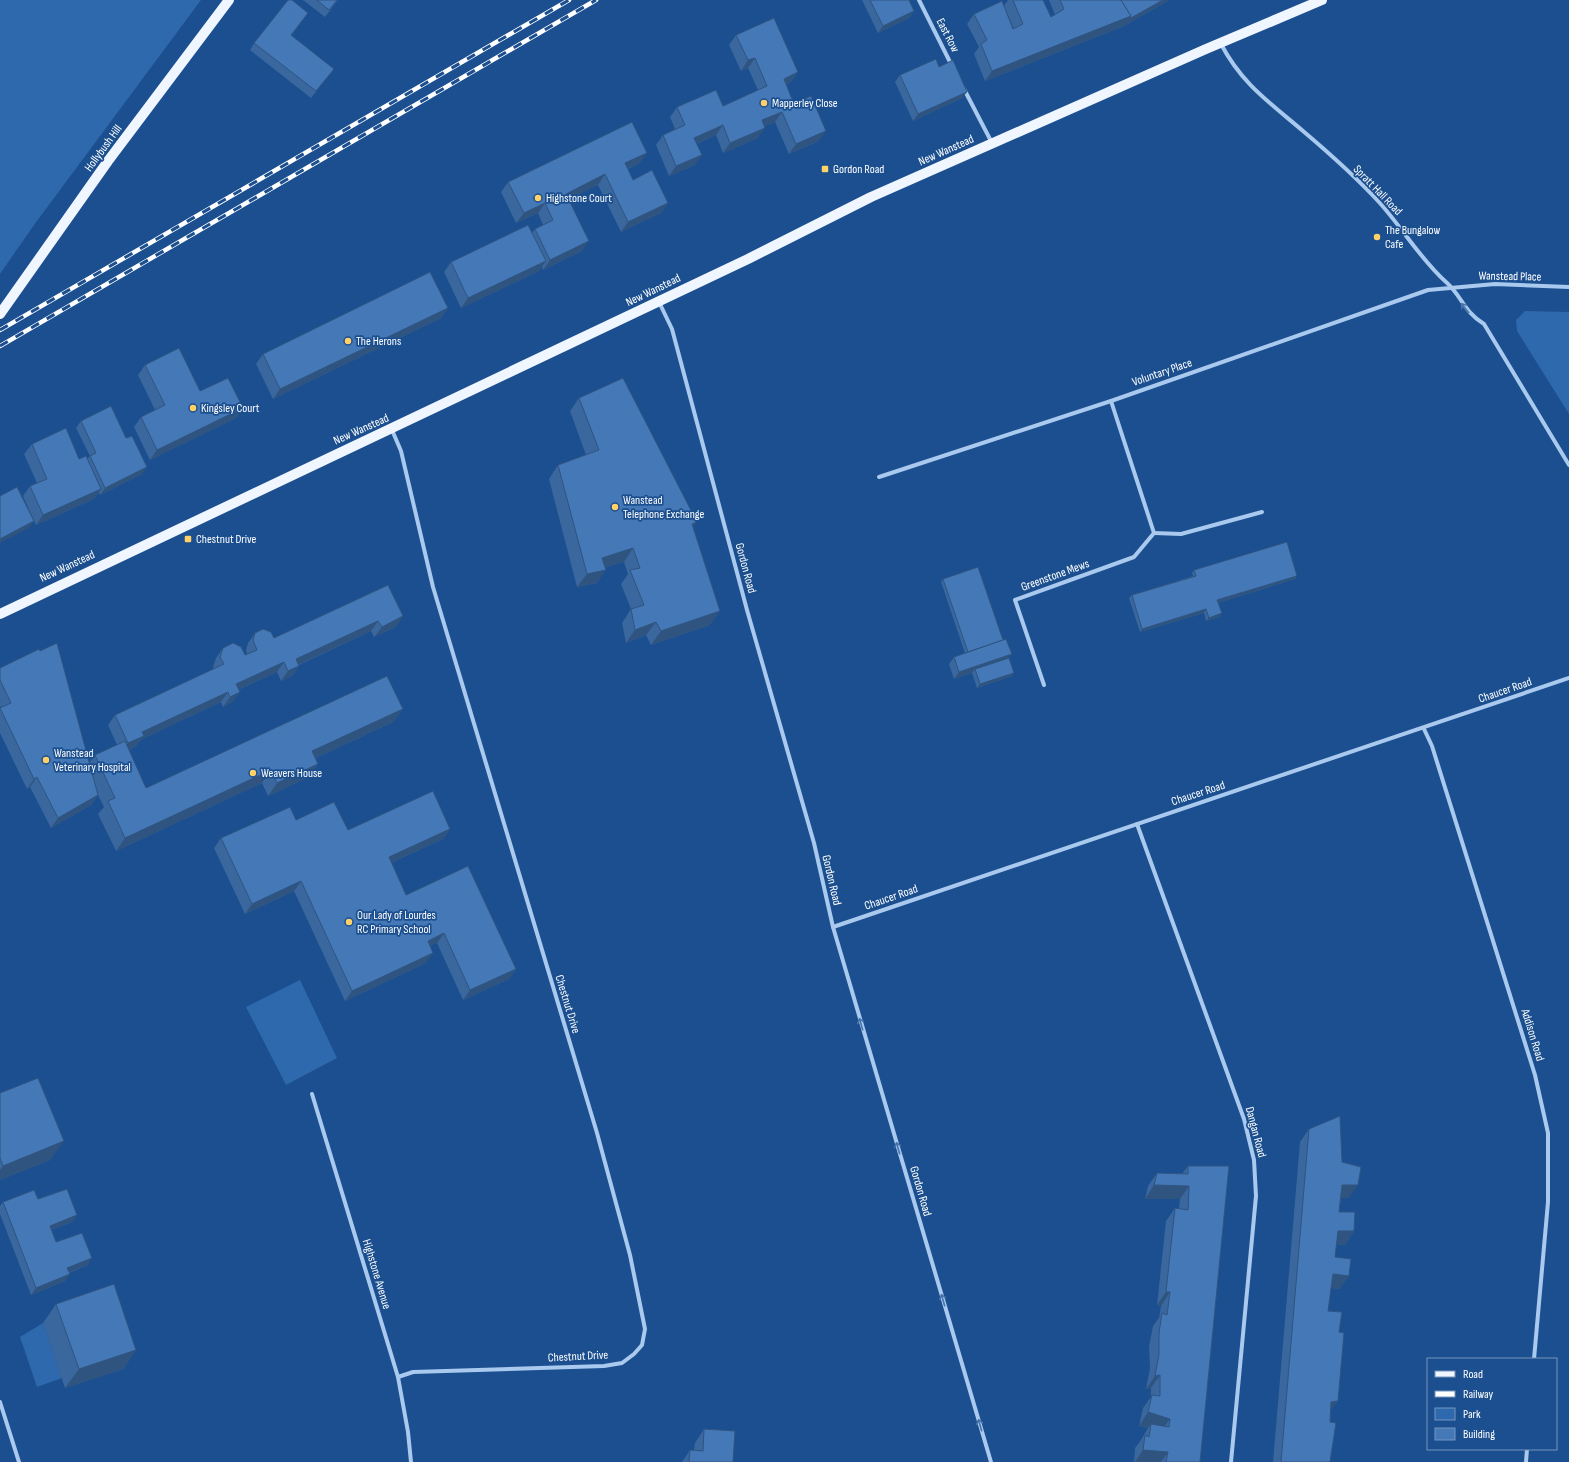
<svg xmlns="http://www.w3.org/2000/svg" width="1569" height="1462" viewBox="0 0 1569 1462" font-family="'Sofia Sans Condensed',sans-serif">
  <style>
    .green { fill: #2e69ad }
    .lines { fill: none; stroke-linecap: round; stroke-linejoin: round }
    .street { stroke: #a9c9ee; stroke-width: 4 }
    .primary { stroke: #f0f6ff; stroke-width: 10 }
    .rail-casing { stroke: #fff; stroke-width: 4.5 }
    .rail { stroke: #1b4f8f; stroke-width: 3; stroke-dasharray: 9; stroke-linecap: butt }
    .wall { fill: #3a679d; fill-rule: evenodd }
    .shaded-wall { fill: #305480 }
    .building { fill: #4478b7; stroke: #305480 }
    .oneway { stroke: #4674ac }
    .poi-dot { fill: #ffd166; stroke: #1b4f8f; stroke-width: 1.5 }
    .labels { text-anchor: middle; stroke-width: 3.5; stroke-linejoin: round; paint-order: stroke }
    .street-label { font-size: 12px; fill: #fff; stroke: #1b4f8f }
    .poi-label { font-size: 12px; fill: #fff; stroke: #1b4f8f; text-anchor: start }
  </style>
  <rect width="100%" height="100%" fill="#1b4f8f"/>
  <g class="green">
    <path d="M0 0H201L34 225 0 274Z"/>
    <path d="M1525 311 1569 312V414L1517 331 1516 320Z"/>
    <path d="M300 980 337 1058 286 1085 246 1007Z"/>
    <path d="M43 1323 62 1378 37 1387 20 1337Z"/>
  </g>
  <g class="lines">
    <g class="street">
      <path d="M919 0 952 66"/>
      <path d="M1221 44C1242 84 1269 102 1303 131 1329 153 1355 176 1378 201 1402 227 1420 259 1446 282 1462 296 1463 311 1484 324L1569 465"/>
      <path d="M964 89 992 143"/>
      <path d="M659 302 672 329 747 610 814 843 833 927 991 1462"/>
      <path d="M392 430 401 451 433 587 597 1133 630 1255 645 1329 642 1345 634 1354 622 1363 604 1366 413 1372 398 1377"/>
      <path d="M879 477 1111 401 1428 290 1495 284 1569 287"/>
      <path d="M1154 533 1181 534 1262 512"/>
      <path d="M1044 685 1015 600 1134 557 1154 533 1111 401"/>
      <path d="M1424 729 1432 746 1535 1075 1548 1133V1202L1534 1359"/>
      <path d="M1137 824 1244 1119 1254 1160 1256 1196 1231 1462"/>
      <path d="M833 927 1569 678"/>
      <path d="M312 1094 398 1377 408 1432 411 1462"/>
      <path d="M0 1402 19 1462"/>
      <path d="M1526 1462 1527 1449"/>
    </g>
    <g class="primary">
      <path d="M0 314 108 161 229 0"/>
      <path d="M0 614 748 259 871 197 1206 49 1322 0"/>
    </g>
    <g class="rail-casing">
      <g id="rail">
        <path d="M0 330 569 0"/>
        <path d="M0 346 596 0"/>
      </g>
    </g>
    <use href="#rail" class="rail"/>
  </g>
  <g class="wall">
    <path d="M303 0H338L325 17Z"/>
    <path d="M862 0H909L914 11 909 18 878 33Z"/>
    <path d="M1008 0H1043L1051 17 1055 15 1049 0H1169L1168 1 1124 26 985 81 974 54 979 47 967 24 974 14 1004 6ZM1006 11 1014 29H1013Z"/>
    <path d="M308 13 291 36 334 69 311 98 250 50 254 43Z"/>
    <path d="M736 35 798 72 791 82 786 85 794 104 819 141 789 154 775 122 765 126 758 138 723 153 716 135 697 144 695 165 669 176 656 145 663 135 675 129 670 117 677 107 723 106 758 90 748 68 741 71 729 45Z"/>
    <path d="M939 67 962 98 913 121 895 82 900 75Z"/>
    <path d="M640 163 628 169 633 180 668 203 661 213 621 232 598 185 568 199 582 251 543 270 542 267 539 271 461 308 444 272 451 262 532 233 535 229 543 225 538 213 516 223 501 192 508 182Z"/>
    <path d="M448 308 441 318 273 399 256 364 263 354Z"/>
    <path d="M145 365 200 391 243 408 236 418 150 460 134 427 141 417 155 410 138 375Z"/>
    <path d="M579 398 693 527 710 625 651 645 646 635 626 643 622 623 631 609 621 584 628 574 624 562 606 567 597 583 577 587 549 479 558 465 586 455 570 411Z"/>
    <path d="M81 421 142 474 100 495 99 492 94 499 36 525 23 496 30 486 37 483 24 454 32 444 79 459H87L90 456 76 428Z"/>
    <path d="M1194 570 1297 576 1295 579 1218 603 1222 613 1219 617 1206 621 1204 613 1140 632 1129 598 1132 595 1193 576 1192 573Z"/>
    <path d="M943 579 1009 658 1012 676 977 688 972 673 954 679 949 664 954 657 965 653 941 582Z"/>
    <path d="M388 585 396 627 374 637 371 631 299 665V666L292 676 281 681 277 672 238 690 240 692 232 702 223 707 221 702 142 739 136 746 129 750 146 788 403 709 393 722 316 758 318 764 309 777 268 796 262 783 116 851 98 814 104 807 98 795 91 805 51 828 30 787 27 789 0 733V709L1 708 0 705V668L89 763 95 755 117 745 108 725 115 715 214 669 213 667 216 658 223 648 245 655 247 654 246 650 248 643 255 633 274 638Z"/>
    <path d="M296 820 348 830 450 829 443 839 391 863 406 895 516 969 509 979 463 1000 437 943 430 946 426 963 345 1001 294 891 245 914 214 848 221 838Z"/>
    <path d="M0 1093 50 1160 0 1180Z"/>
    <path d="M1309 1129 1342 1162 1349 1198H1341L1339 1212 1354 1231 1345 1245 1336 1244 1335 1257 1340 1289 1331 1288 1328 1311 1339 1332 1338 1401 1330 1411V1462H1273L1300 1142Z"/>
    <path d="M1188 1166H1229L1200 1462H1134L1135 1448 1141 1440 1142 1438 1148 1428 1139 1426 1143 1408 1151 1397V1388L1146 1389 1150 1368 1149 1347 1153 1326 1159 1318 1161 1306 1157 1305 1166 1221 1175 1208 1179 1209 1180 1199H1145L1148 1186 1157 1173 1182 1174Z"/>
    <path d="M38 1199 77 1215 72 1222 51 1230 56 1242 88 1265 69 1273 65 1281 31 1295 0 1214V1206L3 1202Z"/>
    <path d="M56 1304 136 1350 123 1369 65 1388 43 1323Z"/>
    <path d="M704 1429 733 1462H682L690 1450H694L695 1443Z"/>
  </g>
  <g class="shaded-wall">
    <path d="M1163 0H1169L1168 1 1124 26 985 81 992 71Z"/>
    <path d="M914 11 909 18 878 33 883 26Z"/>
    <path d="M755 58 748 68 741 71 748 60Z"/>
    <path d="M798 72 791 82 777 89 784 79Z"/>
    <path d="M967 92 962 98 913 121 918 114Z"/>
    <path d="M782 112 775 122 755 130 762 120Z"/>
    <path d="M723 125 716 135 687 148 694 138Z"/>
    <path d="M765 128 758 138 723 153 730 143Z"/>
    <path d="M826 131 819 141 789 154 796 144Z"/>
    <path d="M647 153 640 163 618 173 625 163Z"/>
    <path d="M702 155 695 165 669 176 676 166Z"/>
    <path d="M605 174 598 185 559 204 566 194Z"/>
    <path d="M545 203 538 213 516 223 524 213Z"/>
    <path d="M668 203 661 213 621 232 628 222Z"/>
    <path d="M589 241 582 251 543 270 550 260Z"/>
    <path d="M546 261 539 271 461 308 468 298Z"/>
    <path d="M448 308 441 318 273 399 280 389Z"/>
    <path d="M243 408 236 418 150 460 157 450Z"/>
    <path d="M147 467 142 474 100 495 105 488Z"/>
    <path d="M101 489 94 499 36 525 43 515Z"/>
    <path d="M34 521 29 528 0 543V539Z"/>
    <path d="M697 522 687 535 692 524Z"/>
    <path d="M633 548 624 562 593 571 602 558Z"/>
    <path d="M606 570 597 583 577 587 587 574Z"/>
    <path d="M1297 576 1295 579 1215 604 1217 600Z"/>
    <path d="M1206 609 1204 613 1140 632 1142 629Z"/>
    <path d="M720 611 710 625 651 645 661 631Z"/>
    <path d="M1222 613 1219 617 1206 621 1209 618Z"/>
    <path d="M403 616 396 627 374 637 382 627Z"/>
    <path d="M378 621 371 631 289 669 296 659Z"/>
    <path d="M656 622 646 635 626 643 635 630Z"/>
    <path d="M1012 654 1007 661 975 669 972 673 954 679 959 672Z"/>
    <path d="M284 662 277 672 229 694 236 684Z"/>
    <path d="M299 666 292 676 281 681 288 671Z"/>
    <path d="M1014 673 1012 676 977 688 980 684Z"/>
    <path d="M228 692 221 702 142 739 136 746 121 753 128 743 142 732Z"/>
    <path d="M240 692 232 702 223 707 230 697Z"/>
    <path d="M403 709 393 722 303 764 312 751Z"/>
    <path d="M318 764 309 777 268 796 277 783Z"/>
    <path d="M271 770 262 783 116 851 125 838Z"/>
    <path d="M37 777 30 787 27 789 34 779Z"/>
    <path d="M98 795 91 805 51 828 58 818Z"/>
    <path d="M450 829 443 839 382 867 389 857Z"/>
    <path d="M301 881 294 891 245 914 252 904Z"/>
    <path d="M444 933 437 943 421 951 428 941Z"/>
    <path d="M433 953 426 963 345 1001 352 991Z"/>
    <path d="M516 969 509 979 463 1000 470 990Z"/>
    <path d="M64 1141 50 1160 0 1180V1170L3 1166Z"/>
    <path d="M1154 1185 1189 1186 1180 1199H1145Z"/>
    <path d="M1342 1185H1358L1349 1198 1333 1199Z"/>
    <path d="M77 1215 72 1222 45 1232 50 1226Z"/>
    <path d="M1338 1231H1354L1345 1245 1329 1244Z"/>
    <path d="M92 1258 88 1265 62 1275 67 1268Z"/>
    <path d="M70 1274 65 1281 31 1295 36 1288Z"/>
    <path d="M1333 1274 1349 1276 1340 1289 1324 1287Z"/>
    <path d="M1166 1292H1170L1161 1306 1157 1305Z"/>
    <path d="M136 1350 123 1369 65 1388 79 1369Z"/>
    <path d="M1160 1375 1151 1388 1146 1389 1155 1376Z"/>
    <path d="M1338 1401 1328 1414 1331 1402Z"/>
    <path d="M1148 1412 1170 1419 1160 1432 1151 1424 1148 1428 1139 1426Z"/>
    <path d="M1143 1450 1168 1452 1161 1462H1135Z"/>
  </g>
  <g class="building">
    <path d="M288 0H292L308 13 291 35 334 69 316 91 254 43Z"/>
    <path d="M317 0H337L329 10Z"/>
    <path d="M870 0H909L914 11 883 26Z"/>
    <path d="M1013 0H1043L1051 17 1064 9 1060 0H1121L1131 16 992 71 981 44 987 40 974 14 1002 1 1013 29 1023 24Z"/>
    <path d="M1121 0H1163L1129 19 1131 16Z"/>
    <path d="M774 18 798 72 784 79 794 104 811 96 826 131 796 144 782 112 762 120 765 128 730 143 723 125 694 138 702 155 676 166 663 135 685 125 677 107 716 90 723 106 767 86 755 58 748 60 736 35Z"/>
    <path d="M936 59 939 67 953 60 967 92 918 114 900 75Z"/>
    <path d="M632 122 647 153 625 163 633 180 652 170 668 203 628 222 605 174 566 194 589 241 550 260 535 229 553 220 545 203 524 213 508 182Z"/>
    <path d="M528 225 546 261 468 298 451 262Z"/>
    <path d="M430 272 448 308 280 389 263 354Z"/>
    <path d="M179 348 200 391 228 378 243 408 157 450 141 417 165 405 145 365Z"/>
    <path d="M623 378 697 522 692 524 720 611 661 631 656 622 635 630 631 609 644 605 630 570 640 568 633 548 602 558 606 570 587 574 558 465 599 450 579 398Z"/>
    <path d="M111 406 126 438 132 436 147 467 105 488 90 456 96 453 81 421Z"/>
    <path d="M66 428 79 459 86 456 101 489 43 515 30 486 47 479 32 444Z"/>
    <path d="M17 487 34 521 0 539V496Z"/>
    <path d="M1287 542 1297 576 1217 600 1222 613 1209 618 1206 609 1142 629 1132 595 1196 576 1194 570Z"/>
    <path d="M978 567 1003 640 968 652 943 579Z"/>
    <path d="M388 585 403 616 382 627 378 621 296 659 299 666 288 671 284 662 236 684 240 692 230 697 228 692 142 732 144 736 128 743 115 715 224 664 220 657 223 648 233 643 241 647 245 655 257 650 253 640 255 633 263 629 271 632 274 638Z"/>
    <path d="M1006 639 1012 654 959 672 954 657Z"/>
    <path d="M57 643 98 795 58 818 37 777 34 779 0 708 11 703 0 680V668L39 649 40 651Z"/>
    <path d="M1009 658 1014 673 980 684 975 669Z"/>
    <path d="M387 676 403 709 312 751 318 764 277 783 271 770 125 838 108 801 115 798 95 755 125 741 146 788Z"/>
    <path d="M433 791 450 829 389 857 406 895 468 866 516 969 470 990 444 933 428 941 433 953 352 991 301 881 252 904 221 838 290 807 296 820 334 802 348 830Z"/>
    <path d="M38 1078 64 1141 3 1166 0 1158V1093Z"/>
    <path d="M1340 1116 1342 1162 1361 1167 1358 1185H1342L1339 1212H1355L1354 1231H1338L1335 1257 1351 1259 1349 1276 1333 1274 1328 1311 1342 1312 1339 1332 1344 1333 1338 1401 1331 1402 1330 1422 1336 1423 1330 1462H1281L1309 1129Z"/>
    <path d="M1188 1166H1229L1200 1462H1166L1168 1452 1143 1450 1145 1435 1149 1437 1151 1424 1169 1427 1170 1419 1148 1412 1152 1395 1160 1396V1375L1155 1376 1159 1355V1333L1162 1313 1167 1315 1170 1292H1166L1175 1208 1188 1210 1189 1186 1154 1185 1157 1173 1188 1174Z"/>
    <path d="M67 1189 77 1215 50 1226 56 1242 82 1233 92 1258 67 1268 70 1274 36 1288 3 1202 34 1190 38 1199Z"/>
    <path d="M114 1284 136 1350 79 1369 56 1304Z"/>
    <path d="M704 1429 735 1431 733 1462H689L690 1450 703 1451Z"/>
  </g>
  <defs><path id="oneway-shaft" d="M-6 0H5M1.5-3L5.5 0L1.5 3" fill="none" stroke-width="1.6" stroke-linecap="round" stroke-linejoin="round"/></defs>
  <g class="oneway">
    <use href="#oneway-shaft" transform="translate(1465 308) rotate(-128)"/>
    <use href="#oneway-shaft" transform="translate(861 1024) rotate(-106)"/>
    <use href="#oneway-shaft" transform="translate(898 1148) rotate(-106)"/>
    <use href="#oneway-shaft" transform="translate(943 1300) rotate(-106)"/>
    <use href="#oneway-shaft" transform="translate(980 1425) rotate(-106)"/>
  </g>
  <g class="poi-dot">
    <circle cx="764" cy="103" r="4"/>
    <rect x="821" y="165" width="8" height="8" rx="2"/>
    <circle cx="538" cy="198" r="4"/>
    <circle cx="1377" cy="237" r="4"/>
    <circle cx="348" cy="341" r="4"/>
    <circle cx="193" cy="408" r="4"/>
    <circle cx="615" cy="507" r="4"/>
    <rect x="184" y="535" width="8" height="8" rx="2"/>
    <circle cx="46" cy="760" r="4"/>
    <circle cx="253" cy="773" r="4"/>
    <circle cx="349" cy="922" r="4"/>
  </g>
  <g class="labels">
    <g class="street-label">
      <text transform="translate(948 35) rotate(63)" y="4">East Row</text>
      <text transform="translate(103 148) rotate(-54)" y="4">Hollybush Hill</text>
      <text transform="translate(946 150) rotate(-24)" y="4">New Wanstead</text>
      <text transform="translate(1378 190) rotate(46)" y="4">Spratt Hall Road</text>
      <text transform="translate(1510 276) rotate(1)" y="4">Wanstead Place</text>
      <text transform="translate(653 290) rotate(-26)" y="4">New Wanstead</text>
      <text transform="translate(1162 372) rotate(-19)" y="4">Voluntary Place</text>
      <text transform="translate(361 429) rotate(-24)" y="4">New Wanstead</text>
      <text transform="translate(67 566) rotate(-25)" y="4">New Wanstead</text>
      <text transform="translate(746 568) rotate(75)" y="4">Gordon Road</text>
      <text transform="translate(1055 575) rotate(-20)" y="4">Greenstone Mews</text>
      <text transform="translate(1505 690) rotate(-19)" y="4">Chaucer Road</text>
      <text transform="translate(1198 793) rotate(-18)" y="4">Chaucer Road</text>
      <text transform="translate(832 880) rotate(77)" y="4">Gordon Road</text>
      <text transform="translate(891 897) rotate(-19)" y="4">Chaucer Road</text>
      <text transform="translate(568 1004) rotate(73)" y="4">Chestnut Drive</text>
      <text transform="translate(1533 1035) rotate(73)" y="4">Addison Road</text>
      <text transform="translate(1256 1132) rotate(75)" y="4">Dangan Road</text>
      <text transform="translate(921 1191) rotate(74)" y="4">Gordon Road</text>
      <text transform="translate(377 1274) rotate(73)" y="4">Highstone Avenue</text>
      <text transform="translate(578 1356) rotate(-3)" y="4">Chestnut Drive</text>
    </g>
    <g class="poi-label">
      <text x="772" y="107">Mapperley Close</text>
      <text x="833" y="173">Gordon Road</text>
      <text x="546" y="202">Highstone Court</text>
      <text x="1385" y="234">The Bungalow<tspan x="1385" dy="14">Cafe</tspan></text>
      <text x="356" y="345">The Herons</text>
      <text x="201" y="412">Kingsley Court</text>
      <text x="623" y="504">Wanstead<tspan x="623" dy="14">Telephone Exchange</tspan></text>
      <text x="196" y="543">Chestnut Drive</text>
      <text x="54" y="757">Wanstead<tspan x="54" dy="14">Veterinary Hospital</tspan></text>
      <text x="261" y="777">Weavers House</text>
      <text x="357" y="919">Our Lady of Lourdes<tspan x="357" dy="14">RC Primary School</tspan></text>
    </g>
  </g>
  <rect x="1427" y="1358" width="130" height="92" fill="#1b4f8f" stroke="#7695bc"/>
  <rect x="1435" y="1371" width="20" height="6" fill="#f0f6ff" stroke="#7695bc"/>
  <text x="1463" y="1378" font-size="12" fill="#ffffff">Road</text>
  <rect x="1435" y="1391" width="20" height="6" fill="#ffffff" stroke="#7695bc"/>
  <text x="1463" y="1398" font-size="12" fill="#ffffff">Railway</text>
  <rect x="1435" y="1408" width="20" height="12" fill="#2e69ad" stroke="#7695bc"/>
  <text x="1463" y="1418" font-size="12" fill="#ffffff">Park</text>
  <rect x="1435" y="1428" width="20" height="12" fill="#4478b7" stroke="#7695bc"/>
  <text x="1463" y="1438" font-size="12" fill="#ffffff">Building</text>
</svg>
